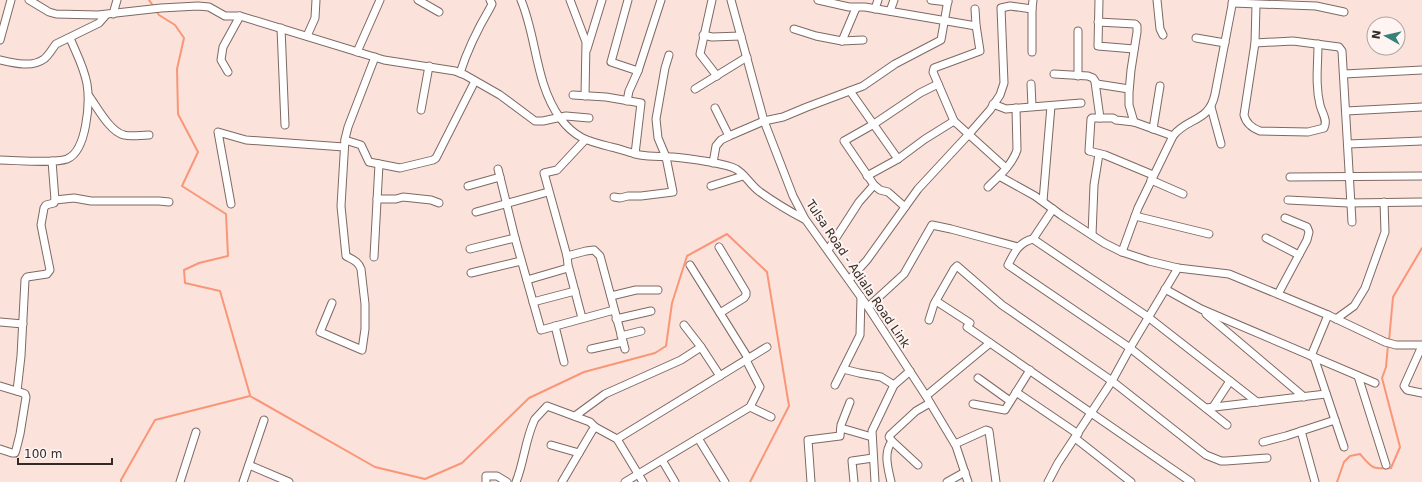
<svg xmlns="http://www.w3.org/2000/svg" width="1422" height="482" viewBox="0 0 1422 482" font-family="'DejaVu Sans',sans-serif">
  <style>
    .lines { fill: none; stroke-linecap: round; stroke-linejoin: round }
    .stream { stroke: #fa9678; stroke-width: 2 }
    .street-casing { stroke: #7e6963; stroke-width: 9 }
    .street { stroke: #fff; stroke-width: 7 }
    .labels { text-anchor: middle; stroke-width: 4; stroke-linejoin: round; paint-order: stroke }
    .street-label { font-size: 12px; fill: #332a27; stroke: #fef4f1 }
  </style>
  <rect width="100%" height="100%" fill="#fbe3dc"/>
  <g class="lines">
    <g class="stream">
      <path d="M149 0 154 7"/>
      <path d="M156 11 159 15 175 25 184 38 177 69 178 114 198 152 182 186 226 214 228 256 199 263 184 270 185 283 220 291 250 395"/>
      <path d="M1389 341 1393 297 1422 248"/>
      <path d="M121 482V480L155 420 250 396 375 467 425 479 462 463 529 398 584 372 655 353 666 346 672 303 687 256 727 234 767 272 789 406 750 482"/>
      <path d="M1337 482 1344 462 1350 456 1360 454C1373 469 1372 469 1391 468L1400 447 1382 378 1386 367 1388 345"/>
    </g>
    <g class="street-casing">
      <g id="street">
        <path d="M29 0 49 12 56 14 98 15 161 8 198 6 209 7 225 16H240L384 60 455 71 465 75 500 95 535 121H543L566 116 589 118"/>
        <path d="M418 0 439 12"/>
        <path d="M521 0C537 38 535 83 560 118 575 138 587 141 611 147 621 149 630 153 640 155 651 157 662 156 673 157 690 159 721 162 736 169 745 174 751 186 760 192 774 202 789 211 804 219"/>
        <path d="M570 0 586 42 585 96"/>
        <path d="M628 0 611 62 638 71"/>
        <path d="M712 0 700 54 717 76"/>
        <path d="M731 0 764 121 793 196 805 219 868 307 926 396 956 446 968 482"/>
        <path d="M818 0 849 7H865L976 26"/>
        <path d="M931 0 948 2"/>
        <path d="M1099 0 1098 46 1134 49"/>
        <path d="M1157 0 1160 29 1163 35"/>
        <path d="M1232 3 1316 6 1344 12"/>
        <path d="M1256 5 1255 43 1244 115C1246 123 1252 128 1260 131L1308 132 1324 128C1328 120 1322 113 1320 105 1315 84 1318 65 1318 44"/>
        <path d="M875 9 878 0"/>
        <path d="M975 9 976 25 980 51 934 68 933 72 954 121 1006 168"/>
        <path d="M890 11 894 0"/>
        <path d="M113 14 117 0"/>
        <path d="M1098 22 1135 24 1137 26V32L1131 70 1129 92V105L1134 122"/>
        <path d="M281 28 285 125"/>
        <path d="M794 29 816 36 842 41 863 40"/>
        <path d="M1078 31V76"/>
        <path d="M703 35 712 37 741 36"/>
        <path d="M307 36 315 18 316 0"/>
        <path d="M1196 38 1225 43"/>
        <path d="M0 40 11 0"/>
        <path d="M842 41 856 8"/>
        <path d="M1255 43 1293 41 1339 47 1342 51 1352 222"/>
        <path d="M587 49 602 0"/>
        <path d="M357 52 380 0"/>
        <path d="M1032 52V9L1033 0"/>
        <path d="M0 60C13 63 32 68 44 59 49 55 52 49 56 44L99 23 106 15"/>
        <path d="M228 72 221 60 223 47 240 16"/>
        <path d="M460 73C468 48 477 30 490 8L492 4 490 0"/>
        <path d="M1054 74 1088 76 1093 78 1097 84 1129 89"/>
        <path d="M1344 74 1422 70"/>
        <path d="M1095 82 1100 118"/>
        <path d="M1031 84 1032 106"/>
        <path d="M695 89 747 57"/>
        <path d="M850 91 898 159"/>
        <path d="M573 95 606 97 641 103 635 154"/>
        <path d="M89 96C97 107 110 132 124 135 131 137 141 135 149 135"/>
        <path d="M627 101 629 91 638 71 661 0"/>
        <path d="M993 104 1006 109 1081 103"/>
        <path d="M1211 107 1221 144"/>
        <path d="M715 108 729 136"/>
        <path d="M421 110 429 66"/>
        <path d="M1346 111 1422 107"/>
        <path d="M1153 129 1160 86"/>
        <path d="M345 140 361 145 369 162 400 168 433 160 436 158 475 81"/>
        <path d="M1348 144 1422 141"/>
        <path d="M0 160C16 160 53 164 67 159 87 151 90 102 87 84 84 67 76 53 70 38"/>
        <path d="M713 163 716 146 721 140 729 136 764 121 783 117 807 107 863 86 895 64 941 40 948 0"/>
        <path d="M498 169 515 238 541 330 614 310"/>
        <path d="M1153 175 1105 155 1089 151 1091 119 1092 118H1113L1116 120 1134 122 1173 136"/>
        <path d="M867 176 898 159 925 139 954 121"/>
        <path d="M999 176 1035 196 1061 215 1104 243 1122 252 1149 261 1178 268 1229 274 1328 315 1385 342 1396 345H1422"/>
        <path d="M1290 177 1422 176"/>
        <path d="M1151 180 1183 194"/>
        <path d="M468 186 500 177"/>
        <path d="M711 186 743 176"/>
        <path d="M988 187C999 176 1012 165 1017 150L1016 108"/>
        <path d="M614 197 620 198 628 196H641L673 192 666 157 658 138 656 119 665 68 669 55"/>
        <path d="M377 199H396L403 197 431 200 439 203"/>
        <path d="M55 200 74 198 91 201H159L169 202"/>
        <path d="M1288 200 1348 203 1422 202"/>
        <path d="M1043 201 1051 106"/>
        <path d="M231 204 218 132 246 140 344 147"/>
        <path d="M905 207 888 192 880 190 874 185 844 141 874 124 920 93 938 84"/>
        <path d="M1053 209 1033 239C1019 242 1014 253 1008 265L1130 348 1227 425"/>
        <path d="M476 212 548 192"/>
        <path d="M1135 216 1209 234"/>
        <path d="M1092 235 1094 185 1099 154"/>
        <path d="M1266 238 1299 255"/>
        <path d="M1033 239 1148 317 1257 402"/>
        <path d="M719 247 746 292V295L744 298 720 313"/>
        <path d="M470 249 515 238"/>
        <path d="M828 250 859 202 874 185"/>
        <path d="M1122 252 1138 208 1173 136C1187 117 1209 123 1215 94L1233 0"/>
        <path d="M567 256 586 251 594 250 600 256 625 349"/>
        <path d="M374 257 379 164"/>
        <path d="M690 265 748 358"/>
        <path d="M471 273 521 261"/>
        <path d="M527 280 568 268"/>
        <path d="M849 280 867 260 918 189 969 134 990 110 1000 95 1004 83 1001 8 1010 6 1032 9"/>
        <path d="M1165 289 1201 309 1375 383"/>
        <path d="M1278 294 1307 240 1309 232 1307 227 1285 218"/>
        <path d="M611 296 636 290H658"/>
        <path d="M936 301 970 323 967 327 1191 482"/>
        <path d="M533 302 575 291"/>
        <path d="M332 303 320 332 362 350 365 329V304L361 269C358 261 353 260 346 256L341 206 345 139 348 127 375 57"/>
        <path d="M868 307 904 274 932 225 951 229 1018 247"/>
        <path d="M1206 314 1304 397"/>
        <path d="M582 318 568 265 567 256 544 173 557 170 585 140"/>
        <path d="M616 319 651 311"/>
        <path d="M1336 319 1354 306 1365 288 1385 232 1384 202"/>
        <path d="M929 320 934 304 954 269 957 266 1002 305 1112 381 1206 455 1221 461H1226L1267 458"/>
        <path d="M0 322 23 324"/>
        <path d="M684 325 701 347 720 376"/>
        <path d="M555 326 564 362"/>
        <path d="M621 336 641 331"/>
        <path d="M1422 346 1404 386 1407 390 1422 393"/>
        <path d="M591 349 623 342"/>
        <path d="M1311 356 1328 315"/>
        <path d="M1314 357 1344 447"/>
        <path d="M843 369 859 373 881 377 894 385"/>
        <path d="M1358 376 1386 465"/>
        <path d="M978 378 1010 401"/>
        <path d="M835 385 860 335 861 297"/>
        <path d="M0 386 23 393 25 394 26 397 20 434 16 450 15 453H12L0 449"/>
        <path d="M17 391 21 356 25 280 27 277 47 274 50 270 41 225 44 208 46 205 54 203 55 200 52 161"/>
        <path d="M1016 392 1078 434"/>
        <path d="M926 396 990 343"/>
        <path d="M973 404 1005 410 1030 370"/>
        <path d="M750 407 771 417"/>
        <path d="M1213 407 1230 381"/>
        <path d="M1206 408 1326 394"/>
        <path d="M575 416 605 394 681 360 701 347"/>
        <path d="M535 419 547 406 590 422 595 427"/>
        <path d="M841 428 872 437"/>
        <path d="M1301 431 1315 482"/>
        <path d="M698 438 725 482"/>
        <path d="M1075 438 1131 482"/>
        <path d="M617 439 767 347"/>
        <path d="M1263 442 1286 436 1335 420"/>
        <path d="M955 444 986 430 989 431 996 482"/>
        <path d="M551 445 579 453"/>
        <path d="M662 460 675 482"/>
        <path d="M249 465 289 482"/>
        <path d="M918 465 892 441 889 437 890 435 916 411 930 403"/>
        <path d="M180 482 196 432"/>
        <path d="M243 482 264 420"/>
        <path d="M486 482V476H497L507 482"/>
        <path d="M516 482C524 462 525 441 534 421"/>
        <path d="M562 482 592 431 595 427 617 439 643 482"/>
        <path d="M625 482 750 407 760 387 746 360"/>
        <path d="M811 482 808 440 840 436 841 425 850 402"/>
        <path d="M854 482 852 461 873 458"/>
        <path d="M875 482 872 431 894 385 910 371"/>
        <path d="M891 482C888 468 883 453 892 441"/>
        <path d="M947 482 965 472"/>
        <path d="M1048 482 1058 463 1112 381 1130 348 1178 268"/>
      </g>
    </g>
    <use href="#street" class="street"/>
  </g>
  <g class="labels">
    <g class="street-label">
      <text transform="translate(858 274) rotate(56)" y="4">Tulsa Road - Adiala Road Link</text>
    </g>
  </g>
  <g transform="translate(1386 36) rotate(278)"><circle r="19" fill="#fef4f1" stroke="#ada3a0"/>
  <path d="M0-3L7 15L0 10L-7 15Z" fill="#398079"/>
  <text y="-6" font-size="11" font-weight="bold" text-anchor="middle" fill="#332a27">N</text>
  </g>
  <path d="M18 458v6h94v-6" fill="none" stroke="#332a27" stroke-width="2"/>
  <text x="24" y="458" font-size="12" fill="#332a27" stroke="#fef4f1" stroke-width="3" paint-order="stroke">100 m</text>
</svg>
